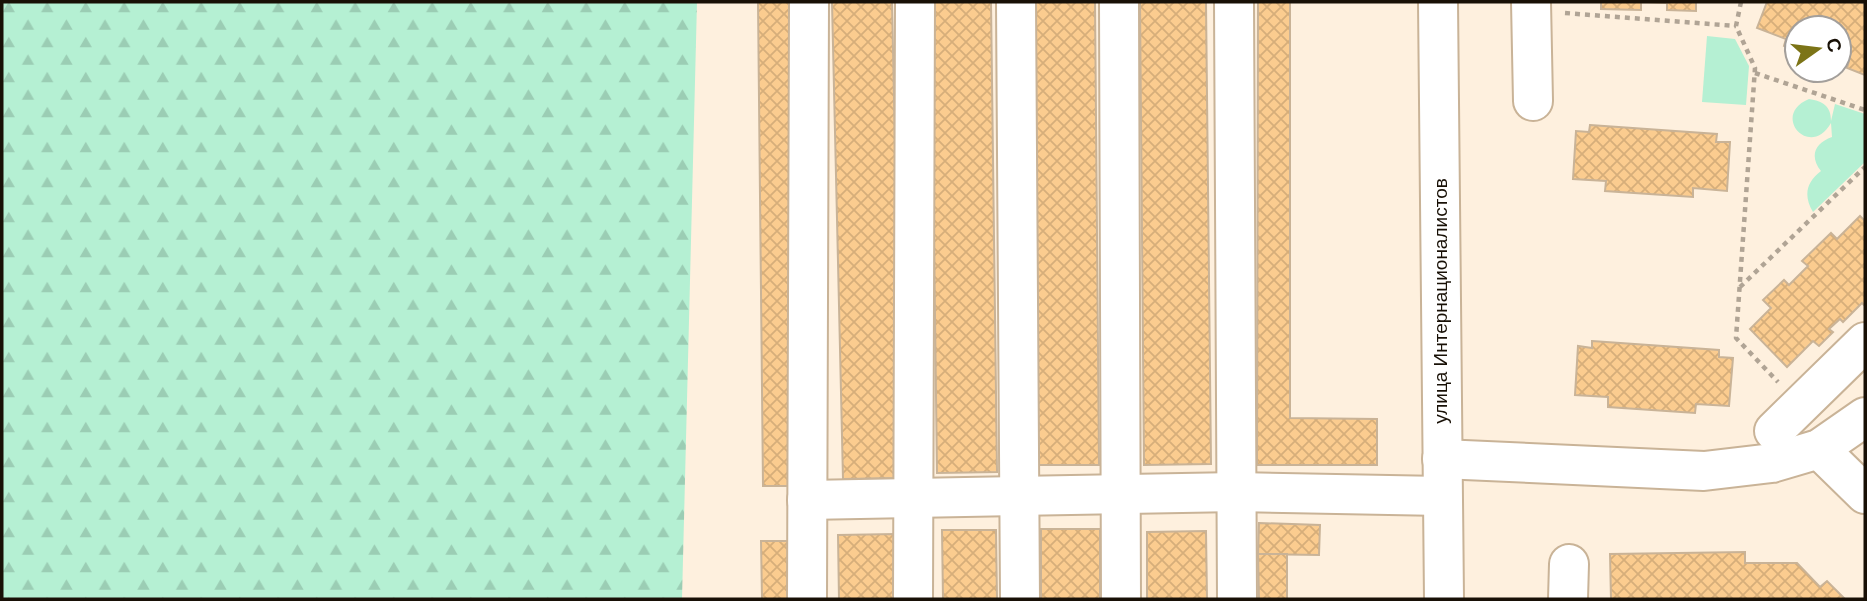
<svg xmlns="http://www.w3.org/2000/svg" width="1867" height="601" viewBox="0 0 1867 601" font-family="'DM Sans',sans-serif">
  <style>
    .forest { fill: url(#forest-firs) }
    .park { fill: #b5f0d3 }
    .building { fill: url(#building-cross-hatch); stroke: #c9b397; stroke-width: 2 }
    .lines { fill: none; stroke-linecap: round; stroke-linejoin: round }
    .minor-casing { stroke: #c9b397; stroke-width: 42 }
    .path { stroke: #b0a495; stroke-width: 4.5; stroke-dasharray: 5 5; stroke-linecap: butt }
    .minor { stroke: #fff; stroke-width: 38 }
    .labels { text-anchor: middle; stroke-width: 7; stroke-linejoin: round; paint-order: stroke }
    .street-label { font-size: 19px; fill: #181006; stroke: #fff }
  </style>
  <defs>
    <pattern id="forest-firs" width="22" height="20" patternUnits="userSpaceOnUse" patternTransform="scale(1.75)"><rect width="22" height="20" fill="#b5f0d3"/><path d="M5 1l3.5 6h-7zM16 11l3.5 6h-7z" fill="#9bcdb4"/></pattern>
    <pattern id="building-cross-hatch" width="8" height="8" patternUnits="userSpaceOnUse" patternTransform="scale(1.75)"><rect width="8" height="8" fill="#fbcc8f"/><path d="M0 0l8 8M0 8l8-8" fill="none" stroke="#d6ae7a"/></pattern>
  </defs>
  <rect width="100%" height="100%" fill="#fef0de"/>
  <path class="forest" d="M2 2H697L682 599H2Z"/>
  <g class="park">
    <path d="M1707 36 1735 39 1749 66 1746 105 1702 102Z"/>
    <path d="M1809 99C1823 101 1831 106 1831 121L1835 104 1865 114V162L1813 212C1804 197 1805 183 1821 171 1809 156 1815 143 1832 137L1831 123C1810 160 1770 115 1809 99Z"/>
  </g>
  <g class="building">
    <path d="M758 2H789L794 486H763Z"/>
    <path d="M832 2H892L902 478 843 479Z"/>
    <path d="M931 2H991L997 472 937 473Z"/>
    <path d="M1034 2H1095L1099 465H1038Z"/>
    <path d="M1140 2H1206L1211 464 1144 465Z"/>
    <path d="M1258 2H1290V418L1377 419V465H1257Z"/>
    <path d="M1601 2H1696V11L1667 10V3L1641 2V10L1601 9Z"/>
    <path d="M1767 2H1860L1865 4V75L1847 68 1849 61 1839 58V28H1797V51L1784 46 1786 39 1757 28Z"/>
    <path d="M1590 125 1717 134 1716 142H1730L1727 191 1693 188V197L1605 191 1606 181 1573 179 1576 131 1589 132Z"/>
    <path d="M1860 216 1865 221V306L1862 303 1843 322 1840 319 1829 329 1833 332 1819 346 1813 341 1787 367 1750 329 1771 308 1763 300 1784 280 1789 285 1808 266 1802 261 1831 233 1837 239Z"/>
    <path d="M1592 341 1719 350V357L1733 358 1729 406 1696 404 1695 413 1608 407V397L1575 395 1578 346 1592 348Z"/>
    <path d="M1259 523 1320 525 1319 555 1258 554Z"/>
    <rect x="1041" y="529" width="59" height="70"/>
    <path d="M942 530H996L997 599H943Z"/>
    <path d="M1206 531 1207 599H1147V532Z"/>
    <path d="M895 534 896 599H839L838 535Z"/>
    <path d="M761 541H790L791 599H762Z"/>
    <path d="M1745 552V563H1797L1820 587 1827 581 1845 599H1611L1610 554Z"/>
    <path d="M1258 554H1287V599H1259Z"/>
  </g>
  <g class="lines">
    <g class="minor-casing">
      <g id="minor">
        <path d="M1016 2 1020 599"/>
        <path d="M1119 2 1121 599"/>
        <path d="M1234 2 1237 599"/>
        <path d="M1438 2 1444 599"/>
        <path d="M1531 2 1533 101"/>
        <path d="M1774 431 1865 342"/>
        <path d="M1819 449 1865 494"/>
        <path d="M1442 459 1704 471 1772 463 1819 449 1865 417"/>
        <path d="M807 500 1237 492 1442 496"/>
        <path d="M807 599 809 2"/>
        <path d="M913 599 915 2"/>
        <path d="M1568 599 1569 564"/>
      </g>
    </g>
    <g class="path">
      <path d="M1741 2 1736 26 1755 68 1736 338 1778 382"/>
      <path d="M1565 13 1736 26"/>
      <path d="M1755 73 1865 110"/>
      <path d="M1740 287 1865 167"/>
    </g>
    <use href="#minor" class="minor"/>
  </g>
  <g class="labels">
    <g class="street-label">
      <text transform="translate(1440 301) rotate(-90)" y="7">улица Интернационалистов</text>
    </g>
  </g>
  <rect width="1867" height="601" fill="none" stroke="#181006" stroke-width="7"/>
  <g transform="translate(1818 49) rotate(76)"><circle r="33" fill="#ffffff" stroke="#a39f9b" stroke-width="2"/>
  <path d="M0-5L12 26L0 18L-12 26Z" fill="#7c7417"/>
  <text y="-10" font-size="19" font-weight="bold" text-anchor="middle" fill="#181006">С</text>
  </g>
</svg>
